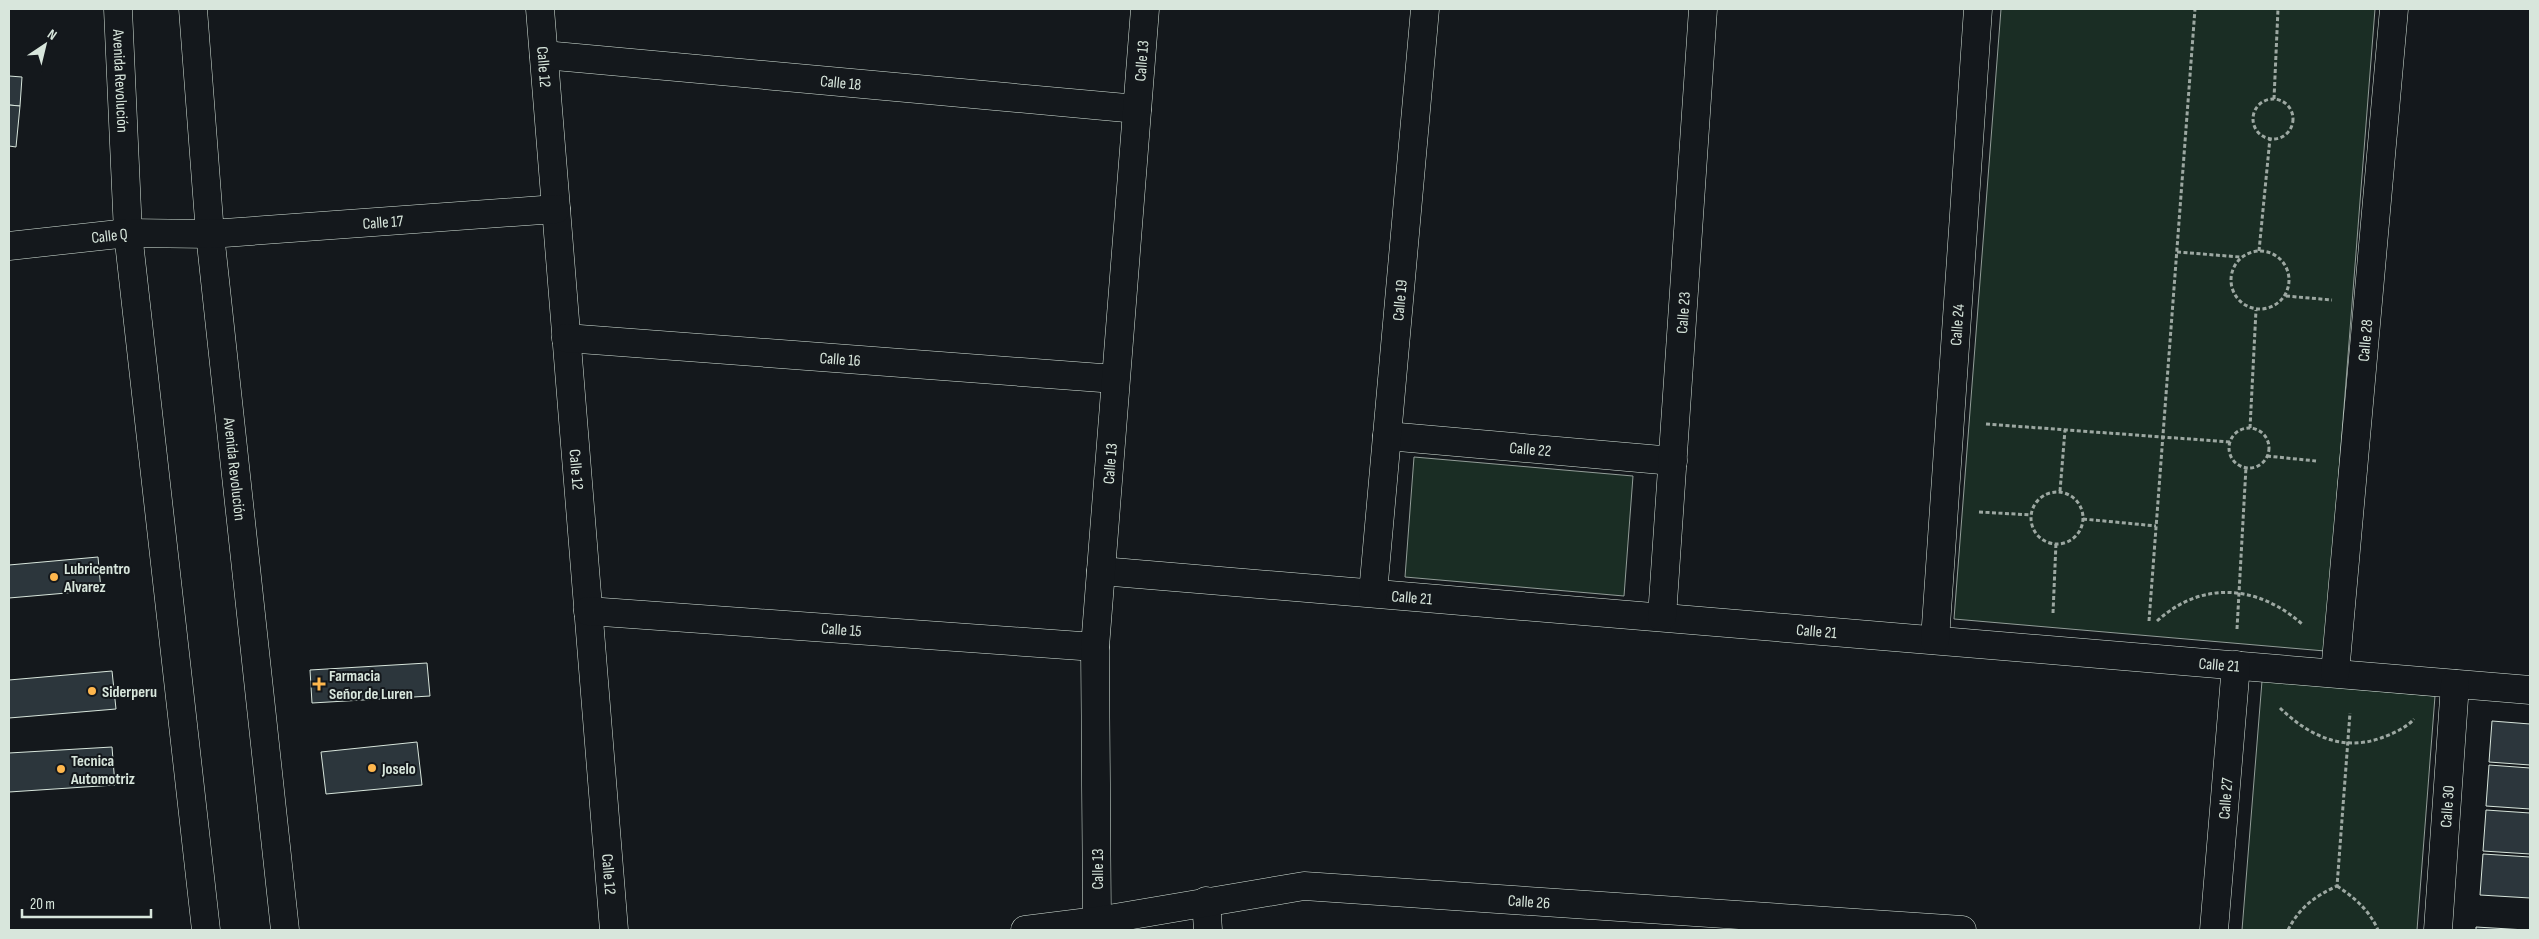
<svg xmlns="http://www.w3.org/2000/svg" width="2539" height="939" viewBox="0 0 2539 939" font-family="'Sofia Sans Condensed',sans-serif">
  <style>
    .green { fill: #1a2d24; stroke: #939e99 }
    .building { fill: #2c363c; stroke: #d8e6dc }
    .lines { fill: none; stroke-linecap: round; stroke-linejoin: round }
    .minor-casing { stroke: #d8e6dc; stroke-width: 29 }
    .path { stroke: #9da8a2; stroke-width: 3; stroke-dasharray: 4 2.5; stroke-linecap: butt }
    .minor { stroke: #14181c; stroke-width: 28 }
    .poi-dot { fill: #ffb74d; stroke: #14181c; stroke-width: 2 }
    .labels { text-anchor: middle; stroke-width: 4; stroke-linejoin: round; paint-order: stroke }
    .street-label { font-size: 16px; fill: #d8e6dc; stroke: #14181c }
    .poi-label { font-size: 16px; font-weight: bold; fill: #d8e6dc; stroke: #14181c; text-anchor: start }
  </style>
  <rect width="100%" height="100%" fill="#14181c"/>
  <g class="green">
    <path d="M2001 9H2375L2325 651 1954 619Z"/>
    <path d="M1414 457 1633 476 1624 596 1405 577Z"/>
    <path d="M2262 681 2435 696 2417 930H2242Z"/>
  </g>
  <g class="building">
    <path d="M9 76 22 77 20 106 9 105Z"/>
    <path d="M9 105 20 106 16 147 9 146Z"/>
    <path d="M98 557 101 590 9 598V565Z"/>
    <path d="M427 663 430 696 312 703 310 670Z"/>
    <path d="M112 671 116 709 9 718V680Z"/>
    <path d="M2492 721 2530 724V765L2489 762Z"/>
    <path d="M417 742 422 785 326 794 321 752Z"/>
    <path d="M112 747 115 785 9 792V753Z"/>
    <path d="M2489 765 2530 768V809L2486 806Z"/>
    <path d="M2486 810 2530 813V854L2483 851Z"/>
    <path d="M2483 854 2530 857V898L2480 895Z"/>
    <path d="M2476 927 2526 930H2476Z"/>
  </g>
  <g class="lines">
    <g class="minor-casing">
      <g id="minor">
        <path id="s1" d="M118 9 128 233 206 930"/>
        <path id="s2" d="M193 9 210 234 285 930"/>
        <path id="s3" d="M540 9 614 930"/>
        <path id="s4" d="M544 55 1137 109"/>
        <path id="s5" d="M9 246 128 233 210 234 556 209"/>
        <path id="s6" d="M566 338 1115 379"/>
        <path id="s7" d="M1387 436 1673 461"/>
        <path id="s8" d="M1101 571 2530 690"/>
        <path id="s9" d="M1373 593 1425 9"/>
        <path id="s10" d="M588 611 1095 647"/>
        <path id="s11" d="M1662 617 1703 9"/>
        <path id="s12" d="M1935 640 1978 9"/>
        <path id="s13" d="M2335 673 2394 9"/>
        <path d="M1206 901 1208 930"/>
        <path id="s14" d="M1097 921 1095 647 1145 9"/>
        <path id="s15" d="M1025 930 1097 921 1304 886 1962 930"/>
        <path id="s16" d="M2214 930 2236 665"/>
        <path id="s17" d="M2438 930 2455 684"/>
      </g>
    </g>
    <g class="path">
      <path d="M2274 99 2278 9"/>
      <circle cx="2273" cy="119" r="20"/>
      <circle cx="2260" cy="280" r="29"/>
      <path d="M2259 251 2270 138"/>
      <path d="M2177 252 2240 257"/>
      <path d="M2286 296 2332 300"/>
      <path d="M1986 424 2230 442"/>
      <path d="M2250 428 2256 310"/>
      <circle cx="2249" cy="448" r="20"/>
      <path d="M2267 456 2316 461"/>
      <path d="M2060 491 2065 430"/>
      <circle cx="2057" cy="518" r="26"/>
      <path d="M1979 512 2031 515"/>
      <path d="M2083 519 2156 526"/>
      <path d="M2053 613 2056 543"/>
      <path d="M2149 621 2195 9"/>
      <path d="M2157 621C2202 580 2258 585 2302 624"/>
      <path d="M2237 629 2246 467"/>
      <path d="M2280 708C2308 735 2342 752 2381 738 2392 734 2406 728 2414 719"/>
      <path d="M2337 886C2355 898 2369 910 2378 930"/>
      <path d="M2288 930C2299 908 2315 896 2337 886L2350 713"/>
    </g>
    <use href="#minor" class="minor"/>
  </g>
  <g class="poi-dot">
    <circle cx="54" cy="577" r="5"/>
    <path d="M316.5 676.5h5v5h5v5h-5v5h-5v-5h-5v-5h5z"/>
    <circle cx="92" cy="691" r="5"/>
    <circle cx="372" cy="768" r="5"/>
    <circle cx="61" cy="769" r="5"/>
  </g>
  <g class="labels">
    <g class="street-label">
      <text dy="6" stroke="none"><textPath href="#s14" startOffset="862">Calle 13</textPath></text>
      <text dy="6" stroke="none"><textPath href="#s3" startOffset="58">Calle 12</textPath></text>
      <text dy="6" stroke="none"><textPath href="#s1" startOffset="72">Avenida Revolución</textPath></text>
      <text dy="6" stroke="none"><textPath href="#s4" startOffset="298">Calle 18</textPath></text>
      <text dy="6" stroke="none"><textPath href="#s5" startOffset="375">Calle 17</textPath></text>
      <text dy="6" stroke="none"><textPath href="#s5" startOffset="101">Calle Q</textPath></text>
      <text dy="6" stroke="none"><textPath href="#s9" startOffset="294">Calle 19</textPath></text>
      <text dy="6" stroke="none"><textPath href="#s11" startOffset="305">Calle 23</textPath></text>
      <text dy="6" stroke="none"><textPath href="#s12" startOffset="316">Calle 24</textPath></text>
      <text dy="6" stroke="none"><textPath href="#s13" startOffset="334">Calle 28</textPath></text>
      <text dy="6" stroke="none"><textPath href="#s6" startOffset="275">Calle 16</textPath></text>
      <text dy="6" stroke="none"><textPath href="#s7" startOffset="144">Calle 22</textPath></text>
      <text dy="6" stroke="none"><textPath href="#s14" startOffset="458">Calle 13</textPath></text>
      <text dy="6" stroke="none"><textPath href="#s2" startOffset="462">Avenida Revolución</textPath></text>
      <text dy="6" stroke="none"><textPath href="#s3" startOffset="462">Calle 12</textPath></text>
      <text dy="6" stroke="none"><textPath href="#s8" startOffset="312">Calle 21</textPath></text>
      <text dy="6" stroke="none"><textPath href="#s10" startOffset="254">Calle 15</textPath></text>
      <text dy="6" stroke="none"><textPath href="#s8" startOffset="718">Calle 21</textPath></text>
      <text dy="6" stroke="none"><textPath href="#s8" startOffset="1122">Calle 21</textPath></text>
      <text dy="6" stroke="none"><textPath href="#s16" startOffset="132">Calle 27</textPath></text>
      <text dy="6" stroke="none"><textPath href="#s17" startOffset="124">Calle 30</textPath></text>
      <text transform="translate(1097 869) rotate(-90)" y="6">Calle 13</text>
      <text dy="6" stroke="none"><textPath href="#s3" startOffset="868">Calle 12</textPath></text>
      <text dy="6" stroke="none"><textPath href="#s15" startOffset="508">Calle 26</textPath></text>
    </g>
    <g class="poi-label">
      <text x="64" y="574">Lubricentro<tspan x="64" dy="18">Alvarez</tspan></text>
      <text x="329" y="681">Farmacia<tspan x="329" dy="18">Señor de Luren</tspan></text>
      <text x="102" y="697">Siderperu</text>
      <text x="71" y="766">Tecnica<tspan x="71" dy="18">Automotriz</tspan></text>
      <text x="382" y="774">Joselo</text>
    </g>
  </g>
  <rect width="2539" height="939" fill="none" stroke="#d8e6dc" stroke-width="20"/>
  <g transform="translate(45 45) rotate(35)" stroke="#14181c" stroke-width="4" paint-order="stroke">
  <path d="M0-4L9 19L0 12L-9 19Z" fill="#d8e6dc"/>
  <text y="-8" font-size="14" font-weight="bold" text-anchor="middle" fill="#d8e6dc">N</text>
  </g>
  <path d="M22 909v8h129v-8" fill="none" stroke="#d8e6dc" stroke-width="2.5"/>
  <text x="30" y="909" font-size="15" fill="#d8e6dc" stroke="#14181c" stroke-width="4" paint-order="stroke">20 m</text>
</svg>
